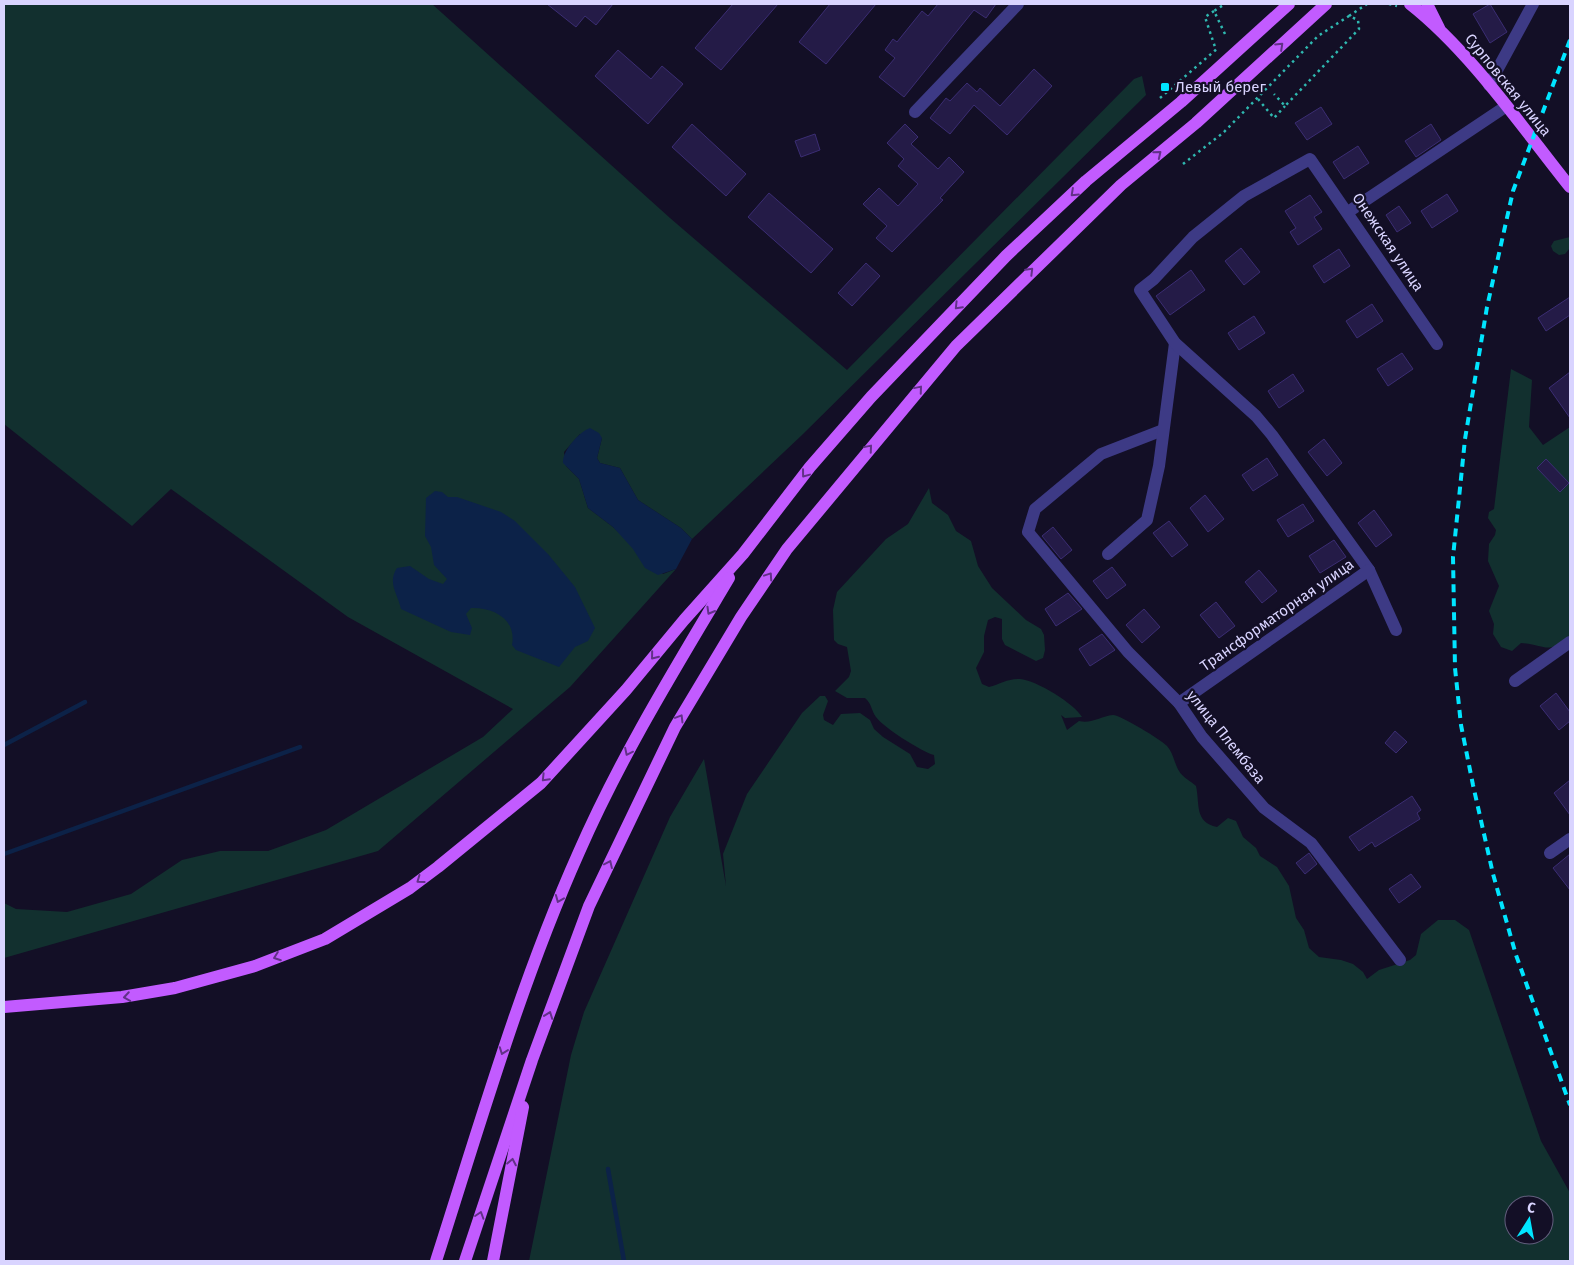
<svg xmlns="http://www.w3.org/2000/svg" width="1574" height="1265" viewBox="0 0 1574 1265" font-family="'Fira Sans',sans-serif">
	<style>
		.green { fill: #12302f; fill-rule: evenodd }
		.water { fill: #0c2248 }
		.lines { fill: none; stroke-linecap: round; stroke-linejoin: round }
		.stream { stroke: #0c2248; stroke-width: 4.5 }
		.building { fill: #241b47; stroke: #3b2d73 }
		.path { stroke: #2fb8b0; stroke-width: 2.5; stroke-dasharray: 2.5 4; stroke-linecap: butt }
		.minor { stroke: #3d3a85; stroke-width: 12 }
		.major { stroke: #c25bff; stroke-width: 12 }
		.rail { stroke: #00e5ff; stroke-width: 4; stroke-dasharray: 8 6; stroke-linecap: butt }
		.oneway { stroke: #623188 }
		.poi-dot { fill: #00e5ff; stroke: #130f26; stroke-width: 2 }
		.labels { text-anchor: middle; stroke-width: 4.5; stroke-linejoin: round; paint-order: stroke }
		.street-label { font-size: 15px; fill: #d9d4ff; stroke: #130f26 }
		.poi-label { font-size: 15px; fill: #d9d4ff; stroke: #130f26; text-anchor: start }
	</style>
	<rect width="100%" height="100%" fill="#130f26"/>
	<g class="green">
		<polygon points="4,4 432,4 670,218 847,370 1134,79 1142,76 1146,95 802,435 692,539 681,528 638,500 620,468 600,463 597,458 602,438 580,434 564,452 566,466 579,479 588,508 613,527 663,574 676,569 570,687 378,851 4,958 4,903 16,909 67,912 131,894 182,860 220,851 268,851 326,830 483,737 513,709 348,617 171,489 132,526 4,424"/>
		<polygon points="1570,237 1570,248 1565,254 1559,255 1553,251 1551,246 1554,241"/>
		<path d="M1511,369L1532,380L1529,427L1543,445L1570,427V637C1545,655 1548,645 1521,643L1512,651L1501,647L1493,634L1494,624L1489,611L1499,586L1488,561L1489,544L1495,535L1496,530L1488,518L1489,512L1494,509Z"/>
		<path d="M929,488L932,503L948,515L956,531L971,541L978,566L992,588L1026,620L1041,629L1044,635L1045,650L1043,658L1036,661L1005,645L1002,639V619L995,617L988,620L984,636V652L976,668L982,684L989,687C1000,684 1009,678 1020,679C1036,680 1075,704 1082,717L1065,718L1061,715L1067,730L1079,721C1092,724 1101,716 1113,715C1120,715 1162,740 1167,746C1174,754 1174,763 1179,771C1183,778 1191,781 1196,786C1200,804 1194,822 1217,827L1228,818L1236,821L1243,837L1256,848L1260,856L1277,867L1289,886L1296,918L1304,930L1309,948L1319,957L1341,960L1353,964L1363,972L1367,979L1379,970L1410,960L1416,955L1421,934L1438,920H1455L1469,930L1541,1141L1570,1193V1261H529L571,1055L584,1012L670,817L704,759L726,886L723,854L747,794L802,713L820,696H825L828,701L823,715L824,720L833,725L841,714L860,713L870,720L874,729L883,737L910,754L917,767L928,769L935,764L934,755C922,752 883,727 876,717C871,710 872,704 865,698H847L835,691L849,677L851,671L847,647L838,644L834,640L833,610L837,592L886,539L908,524ZM1514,1205H1544V1235H1514Z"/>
	</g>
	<g class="water">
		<path d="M590,428L599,433L602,438L597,458L600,463L620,468L638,500L681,528L692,539L676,569L658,575L645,568L633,549L613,527L588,508L579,479L563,463C562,451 579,432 590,428Z"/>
		<path d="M435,491L442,492L448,497H457L501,512L515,521L548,554L575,587L595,628L588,641L575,647L559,667L516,650L512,645C517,619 493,607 471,608L466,614L472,628L470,635L451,632L401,609C398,594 387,583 397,568L410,566L429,579L443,584L447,579L434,565L431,547L425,536L426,498Z"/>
	</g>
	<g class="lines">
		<g class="stream">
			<polyline points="4,745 85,702"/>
			<polyline points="4,854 300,747"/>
			<polyline points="608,1169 624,1261"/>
		</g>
	</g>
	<g class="building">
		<polygon points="547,4 613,4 596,25 585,16 576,27"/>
		<polygon points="733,4 778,4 721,70 695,48"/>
		<polygon points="830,4 876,4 826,64 799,42"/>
		<polygon points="938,4 996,4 986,18 974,10 904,97 879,77 895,58 885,50 893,39 897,42 922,11 928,16"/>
		<polygon points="1490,4 1507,32 1490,43 1473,14"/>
		<polygon points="618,50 651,79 662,66 683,84 648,124 595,76"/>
		<polygon points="1034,69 1052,86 1007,135 974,105 950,134 930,118 946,98 950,101 967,83 977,92 980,88 1000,106"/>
		<polygon points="1321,107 1332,124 1307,140 1295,123"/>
		<polygon points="692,124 746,174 726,196 672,147"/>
		<polygon points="905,124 918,137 911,144 938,169 949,157 964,172 940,198 943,200 892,252 876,238 887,226 863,204 879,188 898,206 918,184 898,166 904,159 887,143"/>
		<polygon points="1431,124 1441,140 1416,157 1405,141"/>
		<polygon points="815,134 820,150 801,157 795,141"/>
		<polygon points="1358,146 1369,163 1344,179 1333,162"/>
		<polygon points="769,193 833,249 811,273 748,217"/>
		<polygon points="1447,194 1458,211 1432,228 1421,211"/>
		<polygon points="1310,195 1322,212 1314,217 1322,229 1298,245 1290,232 1296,228 1285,211"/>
		<polygon points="1399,206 1411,223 1397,232 1386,215"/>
		<polygon points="1241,248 1260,272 1244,285 1225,261"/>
		<polygon points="1339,249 1350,266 1324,283 1313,266"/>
		<polygon points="866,263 880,276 852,306 838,293"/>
		<polygon points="1191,270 1205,290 1170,315 1156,296"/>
		<polygon points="1570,297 1570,315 1546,331 1538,318"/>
		<polygon points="1372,304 1383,321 1357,338 1346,321"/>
		<polygon points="1254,316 1265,333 1239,350 1228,333"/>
		<polygon points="1402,353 1413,369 1388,386 1377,369"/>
		<polygon points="1570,372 1570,418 1549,388"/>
		<polygon points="1293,374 1304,391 1279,408 1268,391"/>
		<polygon points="1324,439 1342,463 1327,476 1308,452"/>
		<polygon points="1267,458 1278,475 1253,491 1242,475"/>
		<polygon points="1546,459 1569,483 1560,492 1537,468"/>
		<polygon points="1205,495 1224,519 1208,532 1190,508"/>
		<polygon points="1303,504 1314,521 1288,537 1277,520"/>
		<polygon points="1374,510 1392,535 1376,547 1358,523"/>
		<polygon points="1169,521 1188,545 1172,557 1153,533"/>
		<polygon points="1053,527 1072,550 1061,559 1042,536"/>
		<polygon points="1334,540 1346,557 1320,573 1309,556"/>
		<polygon points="1112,567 1126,585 1107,599 1093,581"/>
		<polygon points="1259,570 1277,591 1262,603 1245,582"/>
		<polygon points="1068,593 1082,609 1056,626 1045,609"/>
		<polygon points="1216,602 1235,626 1219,638 1200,615"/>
		<polygon points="1144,609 1160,627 1142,643 1126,625"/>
		<polygon points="1102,634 1115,650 1090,666 1079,649"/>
		<polygon points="1556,693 1570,712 1570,721 1559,730 1540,706"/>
		<polygon points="1395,731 1407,742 1396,753 1385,743"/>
		<polygon points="1570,780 1570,815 1554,793"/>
		<polygon points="1412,796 1421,810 1417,813 1420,819 1375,847 1372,842 1359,851 1349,837"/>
		<polygon points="1309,853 1317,864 1305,874 1296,863"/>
		<polygon points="1570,854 1570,890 1553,868"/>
		<polygon points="1411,874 1421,887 1399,903 1389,889"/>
	</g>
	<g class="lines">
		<g class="path">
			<polyline points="1389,4 1397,6"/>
			<polyline points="1214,11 1205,17 1216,50"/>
			<polyline points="1349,16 1367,4"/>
			<polyline points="1225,34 1214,11 1225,4"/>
			<polyline points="1160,98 1218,48"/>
			<polyline points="1258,99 1274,118 1285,106"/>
			<polyline points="1183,164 1223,133 1318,36 1349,16 1358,20 1359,29 1285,106 1274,94"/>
		</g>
		<g class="minor">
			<polyline points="1489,85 1533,4"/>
			<polyline points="915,112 1018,4"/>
			<polyline points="1348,212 1505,107"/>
			<polyline points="1163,430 1101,454 1035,509 1028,532 1128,652 1179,703 1202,737 1264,808 1311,843 1400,960"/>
			<polyline points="1108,554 1147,520 1159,466 1175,343"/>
			<polyline points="1396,630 1369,570 1272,435 1256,416 1175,343 1140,290 1154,279 1193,237 1244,196 1310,159 1437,344"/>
			<polyline points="1515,681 1570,642"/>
			<polyline points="1179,703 1369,570"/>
			<polyline points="1550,853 1570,839"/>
		</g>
		<g class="major">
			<path d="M1410,4C1470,51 1522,127 1570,187"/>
			<polyline points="1427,4 1439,28"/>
			<polyline points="4,1007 122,997 175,988 255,966 325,939 410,888 438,867 541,783 626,690 684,620 743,554 810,467 871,397 1006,256 1086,181 1181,102 1289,4"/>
			<path d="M436,1261C480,1124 520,984 579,852C621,756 676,667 729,578"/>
			<polyline points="465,1261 532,1060 589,906 675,727 741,617 787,549 956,346 1121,185 1196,123 1326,4"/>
			<polyline points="493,1261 523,1107"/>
		</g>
		<polyline class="rail" points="1570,40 1513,191 1487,307 1465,439 1453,557 1455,668 1461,725 1473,785 1493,874 1516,955 1570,1105"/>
	</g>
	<defs><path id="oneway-chevron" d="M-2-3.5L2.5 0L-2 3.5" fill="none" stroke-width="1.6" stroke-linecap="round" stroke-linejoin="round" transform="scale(1.25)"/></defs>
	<g class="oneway">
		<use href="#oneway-chevron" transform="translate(1280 46) rotate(-43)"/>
		<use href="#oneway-chevron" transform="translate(1158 154) rotate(-39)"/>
		<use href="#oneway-chevron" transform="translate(1074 193) rotate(137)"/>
		<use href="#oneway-chevron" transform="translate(1030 271) rotate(-45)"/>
		<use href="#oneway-chevron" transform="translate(958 306) rotate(134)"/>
		<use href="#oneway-chevron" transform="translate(919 389) rotate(-50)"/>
		<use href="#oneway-chevron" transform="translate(869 448) rotate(-50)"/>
		<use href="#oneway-chevron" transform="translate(805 474) rotate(127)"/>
		<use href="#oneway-chevron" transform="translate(769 576) rotate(-56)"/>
		<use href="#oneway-chevron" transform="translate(710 611) rotate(120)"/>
		<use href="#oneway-chevron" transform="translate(654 656) rotate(129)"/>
		<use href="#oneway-chevron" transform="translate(680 718) rotate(-59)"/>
		<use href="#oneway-chevron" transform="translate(628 752) rotate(116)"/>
		<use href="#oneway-chevron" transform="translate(545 778) rotate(134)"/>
		<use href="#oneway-chevron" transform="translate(609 864) rotate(-65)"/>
		<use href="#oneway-chevron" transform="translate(420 880) rotate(144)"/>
		<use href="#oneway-chevron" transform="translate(559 899) rotate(112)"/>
		<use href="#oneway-chevron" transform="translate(277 957) rotate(160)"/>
		<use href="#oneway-chevron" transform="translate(127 997) rotate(171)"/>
		<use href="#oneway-chevron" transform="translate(549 1015) rotate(-70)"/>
		<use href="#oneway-chevron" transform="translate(503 1051) rotate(110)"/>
		<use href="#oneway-chevron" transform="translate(512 1162) rotate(-79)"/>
		<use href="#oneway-chevron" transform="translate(480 1215) rotate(-72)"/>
	</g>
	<rect class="poi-dot" x="1160" y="82" width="10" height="10" rx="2.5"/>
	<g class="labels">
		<g class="street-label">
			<text transform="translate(1508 85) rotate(51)" y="5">Сурповская улица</text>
			<text transform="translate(1388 242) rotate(56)" y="5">Онежская улица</text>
			<text transform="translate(1277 615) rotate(-35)" y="5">Трансформаторная улица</text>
			<text transform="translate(1226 737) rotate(51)" y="5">улица Плембаза</text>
		</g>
		<g class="poi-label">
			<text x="1175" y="92">Левый берег</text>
		</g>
	</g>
	<rect width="1574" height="1265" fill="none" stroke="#d9d4ff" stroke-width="10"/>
	<g transform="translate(1529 1220) rotate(11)"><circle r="24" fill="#130f26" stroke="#625e7d"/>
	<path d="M0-4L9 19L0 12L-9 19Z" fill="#00e5ff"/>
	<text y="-8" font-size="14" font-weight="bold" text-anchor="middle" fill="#d9d4ff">С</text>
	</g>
</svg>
